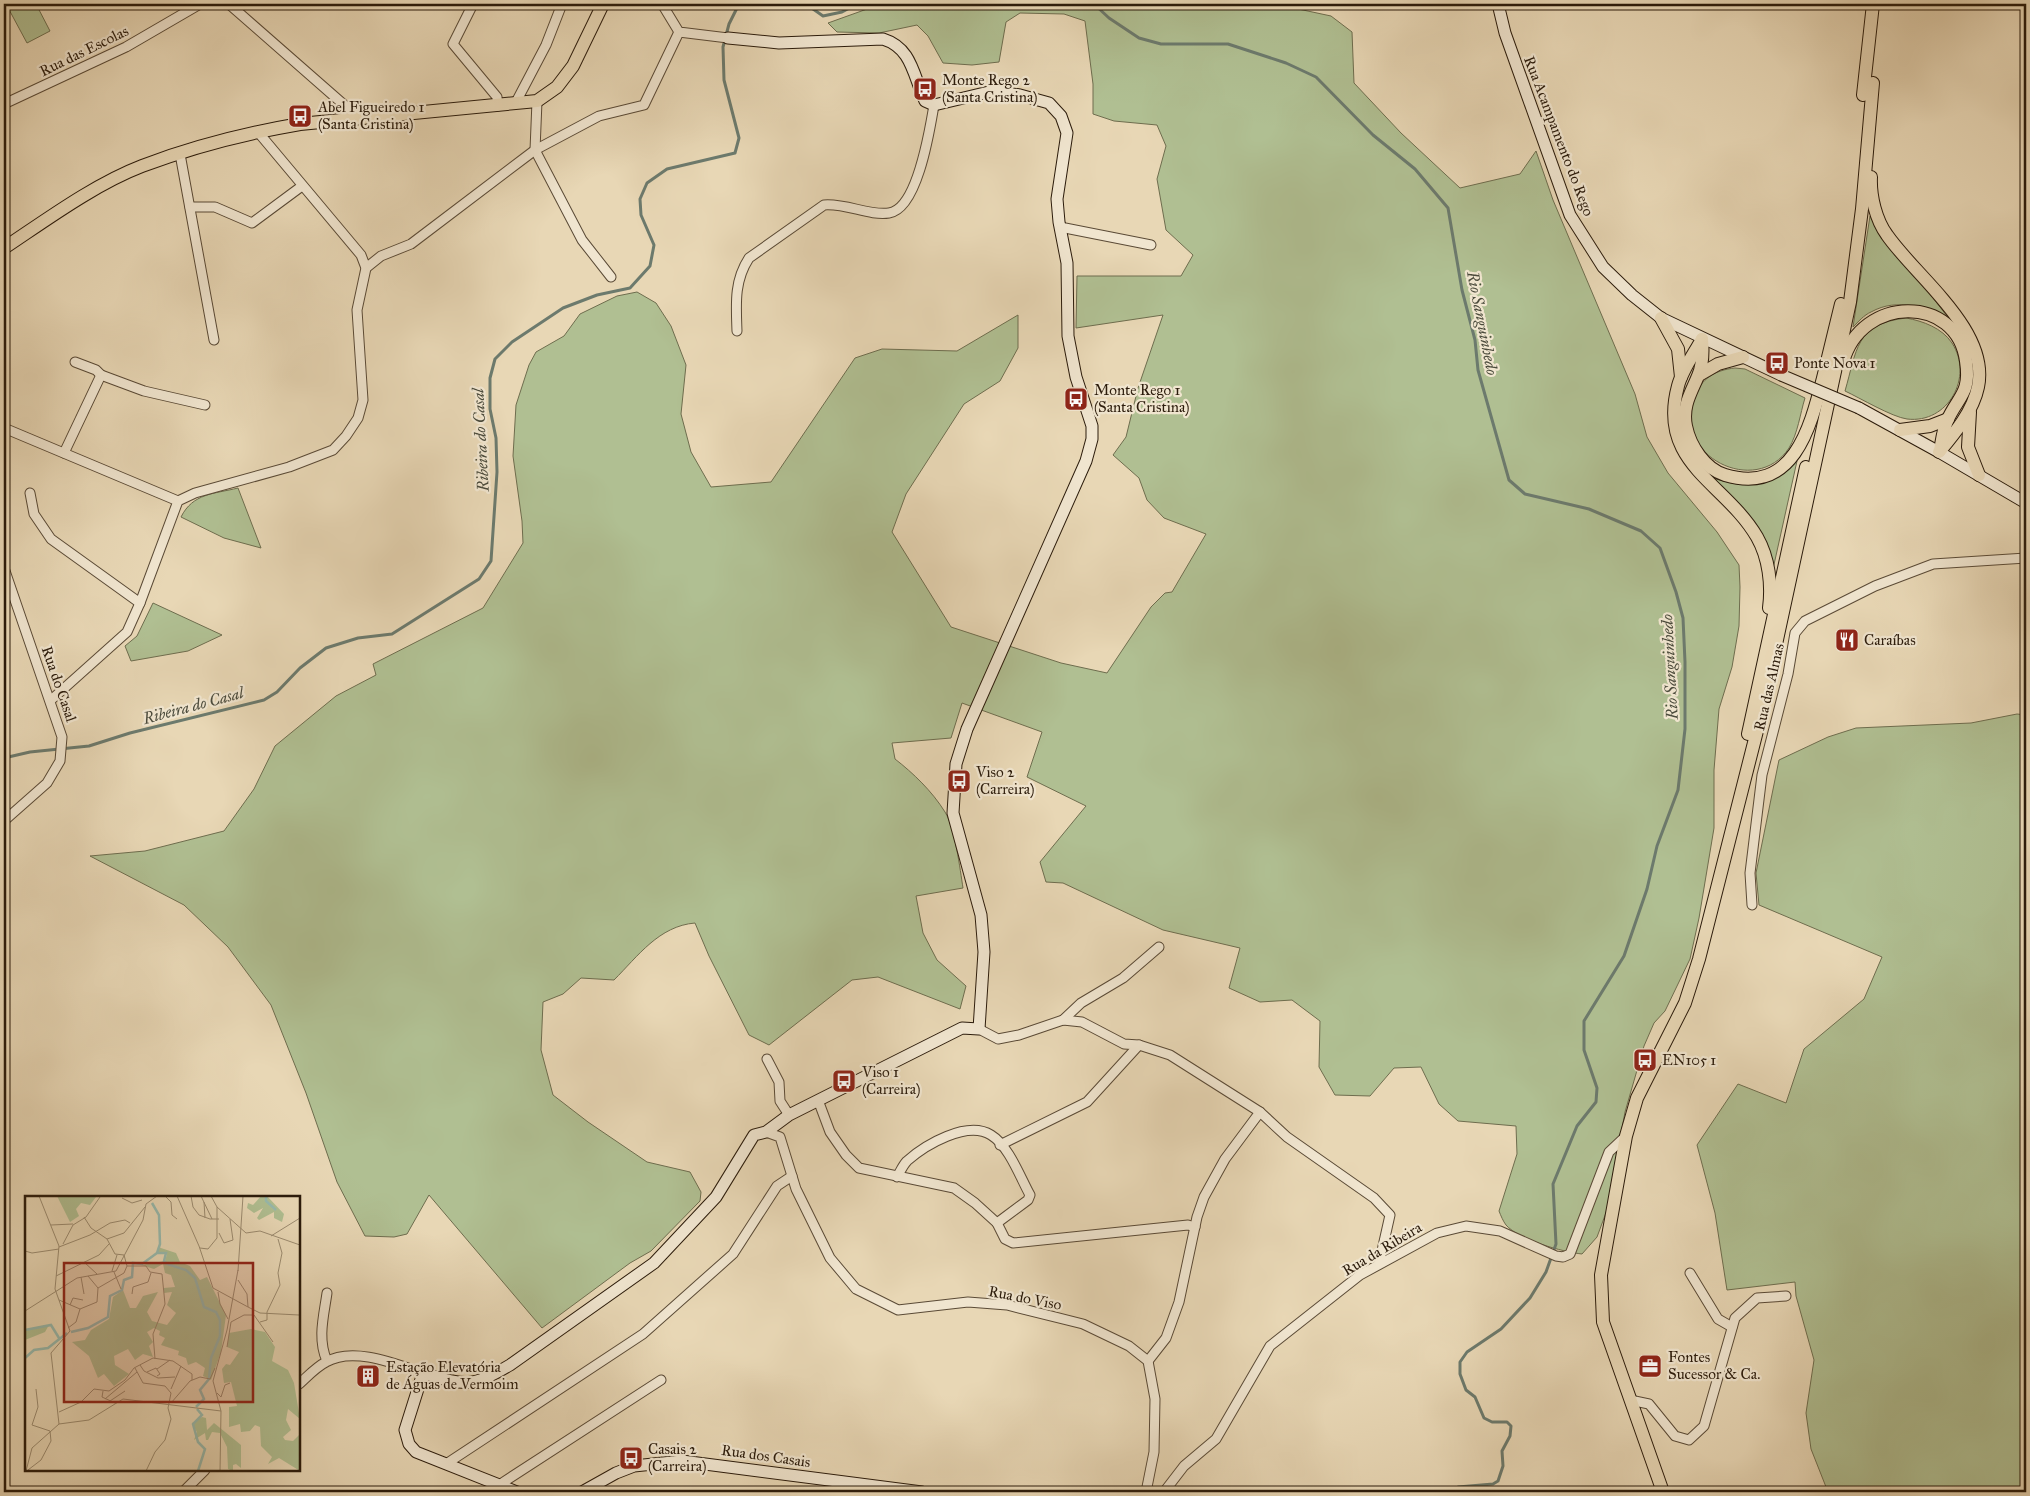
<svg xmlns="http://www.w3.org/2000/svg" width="2030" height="1496" viewBox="0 0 2030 1496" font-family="'IM FELL Great Primer',serif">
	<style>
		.green { fill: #b0bf92; stroke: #6e6d4e }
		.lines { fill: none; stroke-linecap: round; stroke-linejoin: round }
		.stream { stroke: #6c7a6d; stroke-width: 3 }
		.street-casing { stroke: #5a4a36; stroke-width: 11 }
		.secondary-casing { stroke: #2b1b0b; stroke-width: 13 }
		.primary-casing { stroke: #2b1b0b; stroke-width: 14 }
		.street { stroke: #f0e5cf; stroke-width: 9 }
		.secondary { stroke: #f0e5cf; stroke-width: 11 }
		.primary { stroke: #e8d7b5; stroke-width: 12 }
		.secondary-bridge-casing { stroke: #2b1b0b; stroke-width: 13; stroke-linecap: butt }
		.secondary-bridge { stroke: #f0e5cf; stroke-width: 11 }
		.labels { text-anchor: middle; stroke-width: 4.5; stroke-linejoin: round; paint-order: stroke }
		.street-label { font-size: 15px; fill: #2b1b0b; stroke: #f0e5cf }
		.poi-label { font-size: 15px; fill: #2b1b0b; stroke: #f0e5cf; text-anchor: start }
		.water-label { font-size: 16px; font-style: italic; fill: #4b4b3c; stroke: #f0e5cf }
		.inset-river { fill: none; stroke: #97baae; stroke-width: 2.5 }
		.inset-road { fill: none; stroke: #9c8c71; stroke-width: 1 }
		.view { fill: #8f2418; fill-opacity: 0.15; stroke: #8f2418; stroke-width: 2.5 }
		.inset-edge { fill: none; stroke: #2b1b0b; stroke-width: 2.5 }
	</style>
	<rect width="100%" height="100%" fill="#e8d7b5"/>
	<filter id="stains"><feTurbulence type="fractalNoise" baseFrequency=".004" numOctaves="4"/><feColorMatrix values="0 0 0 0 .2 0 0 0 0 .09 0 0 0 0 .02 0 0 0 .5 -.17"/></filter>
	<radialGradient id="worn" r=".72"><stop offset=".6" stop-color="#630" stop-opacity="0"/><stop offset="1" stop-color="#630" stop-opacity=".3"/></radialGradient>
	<g class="green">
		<polygon points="6,4 36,4 50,31 27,43"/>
		<path d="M881,4H1275L1331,16L1352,32L1354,83L1401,133L1460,188L1520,174L1536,151L1553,200L1635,394L1647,437L1668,473L1717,532L1739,565L1740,587L1739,626L1732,667L1719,709L1714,770V828L1699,918L1690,959L1665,1011L1654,1023L1644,1046L1625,1112L1607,1210L1597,1237L1582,1254C1563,1252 1519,1240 1506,1225C1503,1221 1501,1216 1499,1211L1517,1154L1516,1126L1458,1121L1439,1104L1421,1067L1394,1068L1370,1096L1335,1095L1319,1067L1320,1021L1292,1000L1260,1002L1229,988L1240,948L1163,930L1063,883L1046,882L1040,862L1086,806L1027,777L1042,732L962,703L951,738L892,743L895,759C913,773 932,791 945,812C955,828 960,869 963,888L916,896L923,933L937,960L966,986L960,1009L878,977L852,980L769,1045L749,1035L709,956L695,923C659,926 638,956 614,980L581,978L563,994L543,1002L541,1050L553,1095L588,1122L647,1162L690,1172L701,1192L700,1201L651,1251L630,1263L542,1328L429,1195L407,1234L394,1237L365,1236L337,1182L306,1093L271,1005L228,947L184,905L90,856L145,851L224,831L254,789L275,746L336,696L376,675L373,664L483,608L523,543L522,521L513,456L516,405L529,365L536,352L564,336L580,314L617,296L637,292L656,303L671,326L686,365L681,414L691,452L711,487L771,482L855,358L882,349L957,351L1018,315V348L1000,381L964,404L906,494L892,532L951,627L1061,663L1107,673L1151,607L1165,593L1172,592L1206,534L1164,518L1147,500L1139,478L1113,455L1126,437L1138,388L1163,315L1076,328L1077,276H1181L1193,255L1166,230L1157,179L1166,146L1157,125L1114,121L1093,114V84L1085,21L1064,14L1020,13L1006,22L999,62L972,65L943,63L928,36L917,25L879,33L837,32L828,23Z"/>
		<path d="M1870,216L1950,320C1925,308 1898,297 1871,312C1864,315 1858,322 1853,327Z"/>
		<path d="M1906,318C1923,321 1942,328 1952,343C1974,377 1948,424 1907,419C1892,417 1860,398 1845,391C1857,350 1855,324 1906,318Z"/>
		<path d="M1735,368L1745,369L1805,398C1800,414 1798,433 1789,448C1756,498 1671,456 1694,397C1701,379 1715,370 1735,368Z"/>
		<path d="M1797,461L1773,569L1709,477C1749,489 1764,489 1797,461Z"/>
		<path d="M238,488L261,548L224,538L181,517C193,493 214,494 238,488Z"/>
		<polygon points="153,603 222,635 188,651 131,661 125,646 137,636"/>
		<polygon points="2017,714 2026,715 2026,1492 1828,1492 1811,1449 1806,1413 1814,1360 1796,1296 1795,1282 1727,1290 1715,1213 1697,1145 1738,1084 1786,1103 1804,1049 1864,999 1882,957 1759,905 1756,873 1779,760 1828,737 1856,728 1971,723"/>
	</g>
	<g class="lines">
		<g class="stream">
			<polyline points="806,4 823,16 842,12 857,4"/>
			<polyline points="1094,4 1109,18 1139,38 1161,44 1228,44 1286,63 1316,77 1373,135 1415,169 1448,208 1462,290 1475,340 1478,370 1509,480 1525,494 1589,509 1641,531 1660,548 1676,592 1683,618 1685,662 1685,729 1678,790 1657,846 1647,889 1624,956 1584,1021 1584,1050 1597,1088 1596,1102 1577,1126 1553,1184 1556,1244 1546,1272 1530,1298 1501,1329 1467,1352 1460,1362 1460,1374 1466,1390 1475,1397 1484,1418 1492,1422 1507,1422 1511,1426 1510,1436 1502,1451 1503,1466 1498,1481 1493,1484 1458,1487 1453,1492"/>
			<polyline points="4,758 30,752 89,746 130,733 264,700 277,692 300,668 326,648 358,638 392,634 479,579 491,561 497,472 496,438 490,409 490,378 495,359 512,342 563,308 597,295 630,288 650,266 654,245 641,215 640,199 647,183 667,169 735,153 739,138 724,80 723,47 729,24 739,4"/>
		</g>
		<g class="street-casing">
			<g id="street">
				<polyline points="229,4 359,118"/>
				<polyline points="473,4 453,44 497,97 498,106"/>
				<polyline points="662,4 679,32 728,38"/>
				<polyline points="537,101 535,150 582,240 611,277"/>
				<polyline points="4,104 126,47 200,4"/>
				<polyline points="515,104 546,45 562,4"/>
				<polyline points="180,154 214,340"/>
				<polyline points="190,207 215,207 252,223 302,186"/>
				<polyline points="1060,227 1151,245"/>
				<polyline points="366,268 381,256 411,244 535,150 599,116 644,105 679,32"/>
				<path d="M737,331C736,304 734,281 749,258L824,205C846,203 869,216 889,213C918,209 930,128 934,105"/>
				<polyline points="75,362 96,370 101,375"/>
				<polyline points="4,428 178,501"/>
				<polyline points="64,453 101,375 144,391 205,405"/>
				<polyline points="30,493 34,514 51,539 140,603"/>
				<polyline points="4,568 62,737 60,761 47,783 4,821"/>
				<polyline points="51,700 127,632 140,603 178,501 195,493 289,467 333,450 346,436 358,418 363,400 357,310 366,268 361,255 258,132"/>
				<polyline points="1752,905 1750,873 1762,775 1788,674 1795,633 1805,621 1875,586 1933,564 2026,558"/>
				<polyline points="1063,1020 1081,1003 1123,978 1159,947"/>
				<polyline points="979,1029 998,1039 1019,1035 1063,1020 1082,1022 1124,1044 1139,1045 1170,1055 1260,1112 1287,1137 1374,1198 1390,1215 1379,1264"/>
				<polyline points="767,1059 779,1082 780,1101 789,1115"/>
				<polyline points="818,1100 830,1132 846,1155 859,1168 954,1188 975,1203 997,1223 1005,1239 1013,1243 1188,1225 1195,1227"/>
				<polyline points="766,1132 780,1137 796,1189 830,1258 856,1289 898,1310 968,1302 1007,1305 1083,1324 1129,1346 1148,1361 1155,1399 1154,1452 1146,1492"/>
				<polyline points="1000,1145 1087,1102 1139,1045"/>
				<path d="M897,1177C900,1172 903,1165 907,1161C925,1145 967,1120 991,1135C1009,1146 1020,1177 1030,1195L1028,1200L997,1223"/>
				<polyline points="1690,1273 1718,1319 1732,1327"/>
				<path d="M327,1361C317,1339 324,1315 327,1293"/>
				<polyline points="1148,1361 1166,1338 1179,1302 1197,1217 1204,1197 1225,1159 1260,1112"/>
				<path d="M299,1384C307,1377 316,1367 326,1362C353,1346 396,1364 423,1373"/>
				<polyline points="1630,1400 1649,1404 1675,1436 1689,1440 1704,1426 1735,1318 1757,1298 1786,1296"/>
				<polyline points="446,1464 643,1334 733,1254 777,1186 792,1176"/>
				<polyline points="499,1485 661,1380"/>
				<polyline points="183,1492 205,1470"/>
				<polyline points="1164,1492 1184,1466 1216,1439 1270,1346 1360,1275 1437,1233 1466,1226 1500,1231 1556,1256 1563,1257 1570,1254 1609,1152 1626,1136"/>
			</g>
		</g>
		<g class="secondary-casing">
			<g id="secondary">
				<polyline points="1498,4 1505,33 1570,215 1603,267 1632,295 1661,318 1781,375"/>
				<polyline points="1859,408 1939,452 2026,503"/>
				<path d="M517,1492L416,1452L409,1444L405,1430L423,1373C466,1386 471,1388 510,1365L654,1263L716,1197L754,1135L766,1132L789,1115L962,1028L979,1029L984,952L981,915L953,813L956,764L967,729L1086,461L1092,439V426L1076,377L1068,336L1067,263L1059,222L1057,199L1067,133L1061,116L1049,103L1020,95L993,91L934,105L925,101C913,75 912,48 883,39L779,43L728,38"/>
				<polyline points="582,1492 616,1473 634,1466 682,1461 922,1492"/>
			</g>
		</g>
		<g class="primary-casing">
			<g id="primary">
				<polyline points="1863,95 1873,4"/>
				<path d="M1871,177C1870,196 1876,220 1887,235C1916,277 1990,330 1978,387C1973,411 1955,433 1939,452"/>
				<path d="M4,248C46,220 95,184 142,166C192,147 247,133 300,124L537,101L557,87L573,66L603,4"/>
				<polyline points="1661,318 1678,349 1681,377"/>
				<path d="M1702,339C1703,351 1703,365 1698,376C1691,393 1682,406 1686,426C1690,446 1705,469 1725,475C1793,495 1810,429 1823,378C1829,353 1835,329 1841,304"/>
				<path d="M1702,339C1694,354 1682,370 1678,386C1657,464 1725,482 1757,537C1769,558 1772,585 1769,608"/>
				<path d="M1843,362C1861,295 1957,294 1966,361C1971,394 1958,396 1947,421C1943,430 1942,440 1940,451"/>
				<polyline points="1699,375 1718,364 1743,357"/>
				<polyline points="1970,412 1968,447 1979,475"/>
				<polyline points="1900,430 1930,426 1948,419"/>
				<polyline points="1748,734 1806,467"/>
				<polyline points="1663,1492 1603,1322 1601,1275 1626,1136 1637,1098 1685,1003 1699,959 1759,723 1850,302 1862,209 1873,83"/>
			</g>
		</g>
		<use href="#street" class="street"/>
		<use href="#secondary" class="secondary"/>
		<use href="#primary" class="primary"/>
		<g class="secondary-bridge-casing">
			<polyline id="secondary-bridge" points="1781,375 1859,408"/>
		</g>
		<use href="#secondary-bridge" class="secondary-bridge"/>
	</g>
	<defs>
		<g id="bus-square" transform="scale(1.25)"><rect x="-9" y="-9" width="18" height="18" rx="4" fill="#8f2418" stroke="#f0e5cf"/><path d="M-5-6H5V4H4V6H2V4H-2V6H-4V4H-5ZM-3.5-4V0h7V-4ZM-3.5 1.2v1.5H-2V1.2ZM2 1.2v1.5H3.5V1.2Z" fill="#fff"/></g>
		<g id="restaurant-square" transform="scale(1.25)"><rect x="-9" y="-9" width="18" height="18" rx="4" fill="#8f2418" stroke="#f0e5cf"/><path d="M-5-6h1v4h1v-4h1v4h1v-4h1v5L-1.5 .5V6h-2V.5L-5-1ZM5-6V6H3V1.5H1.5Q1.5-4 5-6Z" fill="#fff"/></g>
		<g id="office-square" transform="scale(1.25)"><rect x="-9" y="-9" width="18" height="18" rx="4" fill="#8f2418" stroke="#f0e5cf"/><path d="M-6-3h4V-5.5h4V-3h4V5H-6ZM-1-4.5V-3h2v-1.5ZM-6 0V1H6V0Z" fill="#fff"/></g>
		<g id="building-square" transform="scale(1.25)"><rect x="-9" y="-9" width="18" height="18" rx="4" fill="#8f2418" stroke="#f0e5cf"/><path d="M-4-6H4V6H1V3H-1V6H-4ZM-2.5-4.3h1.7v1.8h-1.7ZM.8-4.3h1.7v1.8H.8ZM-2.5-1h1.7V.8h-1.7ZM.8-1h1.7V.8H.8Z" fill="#fff"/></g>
	</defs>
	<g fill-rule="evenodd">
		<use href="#bus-square" x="925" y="89"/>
		<use href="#bus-square" x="300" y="116"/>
		<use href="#bus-square" x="1777" y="363"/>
		<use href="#bus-square" x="1076" y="399"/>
		<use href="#restaurant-square" x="1847" y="640"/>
		<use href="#bus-square" x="959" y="781"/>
		<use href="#bus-square" x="1645" y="1060"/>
		<use href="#bus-square" x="844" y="1081"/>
		<use href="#office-square" x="1650" y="1366"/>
		<use href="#building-square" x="368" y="1376"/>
		<use href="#bus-square" x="631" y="1458"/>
	</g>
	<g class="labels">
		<g class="street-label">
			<text transform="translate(84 51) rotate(-26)" y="5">Rua das Escolas</text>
			<text transform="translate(1559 136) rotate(69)" y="5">Rua Acampamento do Rego</text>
			<text transform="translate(59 684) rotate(71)" y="5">Rua do Casal</text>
			<text transform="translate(1769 687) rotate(-77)" y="5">Rua das Almas</text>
			<text transform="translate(1382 1249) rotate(-31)" y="5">Rua da Ribeira</text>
			<text transform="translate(1025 1298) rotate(11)" y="5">Rua do Viso</text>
			<text transform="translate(766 1456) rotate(8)" y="5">Rua dos Casais</text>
		</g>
		<g class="poi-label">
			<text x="942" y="85">Monte Rego 2<tspan x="942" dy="17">(Santa Cristina)</tspan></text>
			<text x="318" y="112">Abel Figueiredo 1<tspan x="318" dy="17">(Santa Cristina)</tspan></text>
			<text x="1794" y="368">Ponte Nova 1</text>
			<text x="1094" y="395">Monte Rego 1<tspan x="1094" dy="17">(Santa Cristina)</tspan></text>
			<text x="1864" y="645">Caraíbas</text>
			<text x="976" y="777">Viso 2<tspan x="976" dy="17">(Carreira)</tspan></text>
			<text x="1662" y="1065">EN105 1</text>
			<text x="862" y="1077">Viso 1<tspan x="862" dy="17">(Carreira)</tspan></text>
			<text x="1668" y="1362">Fontes<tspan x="1668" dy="17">Sucessor &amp; Ca.</tspan></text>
			<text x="386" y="1372">Estação Elevatória<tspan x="386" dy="17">de Águas de Vermoim</tspan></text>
			<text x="648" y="1454">Casais 2<tspan x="648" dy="17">(Carreira)</tspan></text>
		</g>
		<g class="water-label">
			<text transform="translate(1483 323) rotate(79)" y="6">Rio Sanguinhedo</text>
			<text transform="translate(480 440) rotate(-93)" y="6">Ribeira do Casal</text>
			<text transform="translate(1669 667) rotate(-93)" y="6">Rio Sanguinhedo</text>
			<text transform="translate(193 705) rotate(-15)" y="6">Ribeira do Casal</text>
		</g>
	</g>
	<g transform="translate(25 1196)">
		<rect width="275" height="275" fill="#e8d7b5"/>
		<path d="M32,0H68L71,1L65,9L56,7L51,13L54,20L45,26ZM236,0H242L259,18L257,26L249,22V16L234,24L232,22L238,12L229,17L222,12L223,7L228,9ZM133,51L151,57L155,66L165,70L175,84L182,81L201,119L196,156L186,184L178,180L180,172L171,166L163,169L161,162L153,159L154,155L136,149L140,142L134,139L135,135L129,132L122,136L128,146L124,150L128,161L118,158L110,164L103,153L89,160L90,169L104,178L89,190L79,178L73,182L64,160L47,146L60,144L66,134L84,123L88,101L98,94L105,112H111L118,100L133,96L122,116L127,125L142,129L151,117L142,109L147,96L139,97V92L150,91L146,79L140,77L138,68L129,73L116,69L140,65L142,58H132ZM24,129L20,136L0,144V134ZM226,133L240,136L250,151L247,165L263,174L269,187L275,223L263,213L261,224L266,234L258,241L260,244L268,245L275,238V275L254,262L243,268L247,261L236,250L235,231L230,229L225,235L216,236L215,228L204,231V211L212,210L206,186L199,187L197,173L201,168L205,169L214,156L202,151L204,137ZM177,221L181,222L182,234L189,227L216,249V272L211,268L208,269V275L203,273L202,251L195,237L187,236L183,244H181L180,237L169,244L172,236L167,227Z" fill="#b0bf92"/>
		<path class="inset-river" d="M241,0V5L251,14M127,7L134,19L135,48L132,57H141L139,65L142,68L161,74L170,82L179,111L191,116L195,124V140L186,162L184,183L175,194L179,203L171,211M0,134L26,129L34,142M46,136L63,132L83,121L85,100L97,94L99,84L107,81L108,67L117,68L132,57M0,162L9,154L23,152L42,137M172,213L177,219L168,228L173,246L180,253L173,275"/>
		<path class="inset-road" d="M14,0L34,50L30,93L45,135L26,157L34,228M140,0L146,6L147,19L152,23M152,0L174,50L188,92L223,111M166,0L168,11L174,19L185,23H194M176,0L187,23M186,0L192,11L221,37L235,35L275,49M97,2L107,7L117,4M179,6L180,22M59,21L66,32L82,43L90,58L99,59L102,70H121L125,76L137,78L140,108L128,138L130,163M26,29L48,28M194,37L199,47L208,44L205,23M246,40L275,22M82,43L99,37L120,11M38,48L48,29L61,21L75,1M34,51L65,39L85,27L100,24L105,27M175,52L183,53L192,42V11M0,55L7,57L34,53M59,66L72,78M87,75L92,59M213,75L218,0M89,76L96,93M31,80L74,59L84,48M56,81L59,98M213,84L222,98L223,111M73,92L99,77L102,70M193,96L195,108L203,123M107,98L108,91L123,86L126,77M34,104L55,113M45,109L48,102L58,104M223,111L235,117L274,119M0,115L52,82L91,75L118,24L121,8L132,0M235,126L242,124V116L255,89L253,77L257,57L253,43M43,132L51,126L55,113L72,106L73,92L63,80M202,151L206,126L219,119H229L248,146M115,169L119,175L133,182L150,181M110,172L118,187L140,190L146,197L143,212L146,223L140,244L130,256L121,275M132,173L145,164M122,176L131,172L135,178L132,180M146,193L156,170M78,195L77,201L90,207M192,197L196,201L200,189L205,187M80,203L112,176M85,205L100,195M146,207L165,185L175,181L185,183L190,172M34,216L56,206L69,193L84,195L100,184L109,172L128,162L148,165L167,178V184M3,274L16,264L26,245L25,235L7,229L13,211L11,193M1,275L7,252L34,228L64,224L98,203L196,215M195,275L196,215L188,185L202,134L213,74"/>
		<path class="view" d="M39,67H228V206H39Z"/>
		<rect width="275" height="275" class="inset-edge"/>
	</g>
	<rect width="2030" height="1496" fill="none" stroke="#e8d7b5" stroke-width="20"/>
	<rect x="5" y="5" width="2020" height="1486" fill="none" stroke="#2b1b0b" stroke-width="2.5"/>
	<rect x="10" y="10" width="2010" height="1476" fill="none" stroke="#2b1b0b"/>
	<rect width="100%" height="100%" filter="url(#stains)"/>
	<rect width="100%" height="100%" fill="url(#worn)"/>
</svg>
